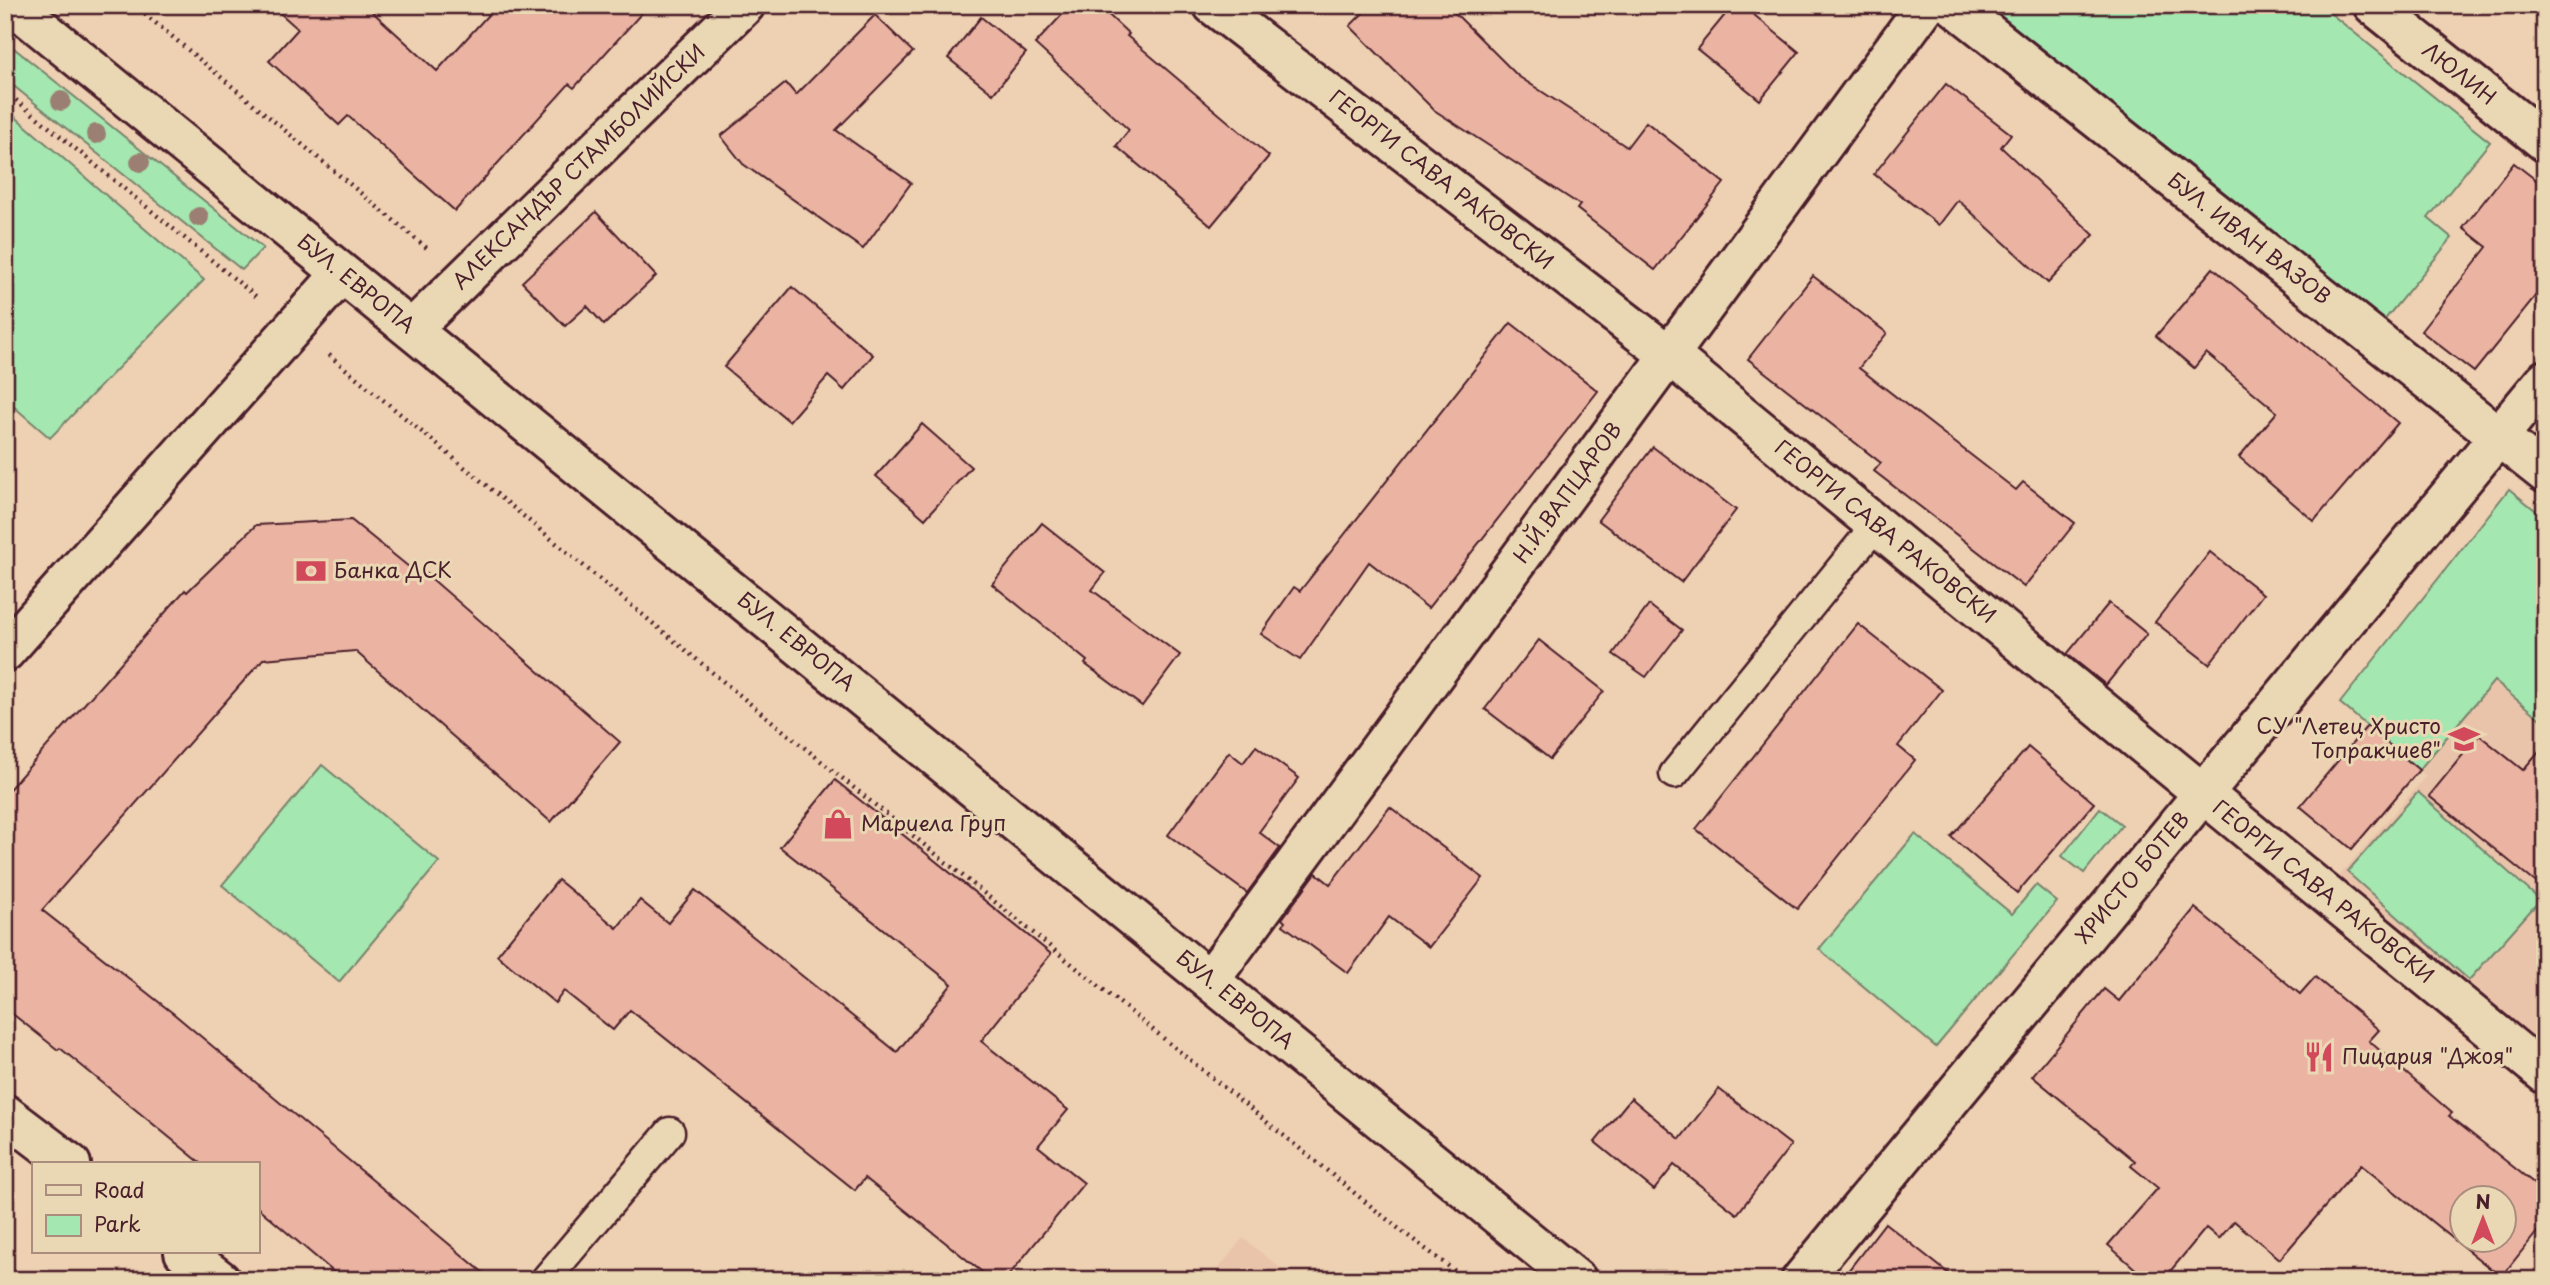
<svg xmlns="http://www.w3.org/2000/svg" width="2550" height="1285" viewBox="0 0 2550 1285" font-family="'Playpen Sans',sans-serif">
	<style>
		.built { fill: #eac4aa }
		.green { fill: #a5e7b0; stroke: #78836e; stroke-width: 2 }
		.building { fill: #eab3a2; stroke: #4a1f2b; stroke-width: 2; fill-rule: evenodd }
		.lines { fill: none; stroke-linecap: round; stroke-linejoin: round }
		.lane-casing { stroke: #4a1f2b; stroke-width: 33 }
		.street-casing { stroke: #4a1f2b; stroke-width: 44 }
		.secondary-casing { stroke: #4a1f2b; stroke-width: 44 }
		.path { stroke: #4a1f2b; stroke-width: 4.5; stroke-dasharray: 2 5; stroke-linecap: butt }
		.lane { stroke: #ead7b4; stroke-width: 28 }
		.street { stroke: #ead7b4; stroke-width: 38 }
		.secondary { stroke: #ead7b4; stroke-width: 38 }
		.tree { fill: #9c7f73 }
		.labels { text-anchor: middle; stroke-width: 6; stroke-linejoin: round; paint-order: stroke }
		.street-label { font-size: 21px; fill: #4a1f2b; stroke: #ead7b4 }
		.poi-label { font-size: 21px; fill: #4a1f2b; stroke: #ead7b4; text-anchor: start }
	</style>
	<rect width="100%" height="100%" fill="#eed0b2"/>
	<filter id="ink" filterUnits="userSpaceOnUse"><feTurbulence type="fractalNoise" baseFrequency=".0143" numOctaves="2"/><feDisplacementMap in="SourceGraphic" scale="14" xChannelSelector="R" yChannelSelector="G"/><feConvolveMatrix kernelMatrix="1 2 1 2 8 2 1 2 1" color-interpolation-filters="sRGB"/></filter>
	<g filter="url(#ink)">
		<g class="built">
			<polygon points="2509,489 2545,517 2545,1053 2335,881 2426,776 2340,703"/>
			<polygon points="1243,1238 1295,1280 1209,1280"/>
		</g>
		<g class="green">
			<polygon points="1987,5 2320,5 2490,142 2428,218 2452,238 2382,323"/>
			<polygon points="5,41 263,248 242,270 5,79"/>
			<polygon points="5,108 204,280 50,438 5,399"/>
			<polygon points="2509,489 2545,518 2545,723 2494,681 2419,770 2340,703"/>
			<polygon points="322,765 439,862 339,982 222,885"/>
			<polygon points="2418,792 2540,900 2469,980 2347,872"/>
			<polygon points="2100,808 2122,825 2084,873 2062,856"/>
			<polygon points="1915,834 2012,914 2036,885 2057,902 1936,1047 1819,949"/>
		</g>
		<g class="building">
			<polygon points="271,5 365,5 437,71 497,5 649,5 574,88 569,84 455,211 348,116 339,125 269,61 298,29"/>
			<polygon points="1071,5 1098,5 1129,34 1127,36 1269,156 1211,226 1116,146 1129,130 1035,44"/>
			<polygon points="1371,5 1447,5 1518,76 1627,147 1646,122 1724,183 1655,270 1577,209 1580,205 1434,110 1350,26"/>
			<polygon points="1733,5 1742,5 1799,52 1760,100 1697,49"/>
			<polygon points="875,15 913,52 836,130 911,183 863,249 743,164 721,136 786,83 796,95"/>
			<polygon points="981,17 1026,53 993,94 948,58"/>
			<polygon points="1946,84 2011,134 2001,147 2094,235 2048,283 1958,200 1939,225 1874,174"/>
			<polygon points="2514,163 2545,187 2545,284 2474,372 2421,331 2487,247 2463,228"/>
			<polygon points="596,212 656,276 604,325 587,306 565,326 522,282"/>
			<polygon points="2213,268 2398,423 2314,521 2239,457 2277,412 2206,353 2194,368 2156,336"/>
			<polygon points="1813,276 1887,333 1859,368 2016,490 2023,482 2075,523 2024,587 1874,471 1881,463 1748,359"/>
			<polygon points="792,287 873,355 844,390 828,376 789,421 724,367"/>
			<polygon points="1511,323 1598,391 1428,608 1369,562 1300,660 1261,634 1294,587 1300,591"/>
			<polygon points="922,424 971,467 925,519 876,476"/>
			<polygon points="1653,447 1736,510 1681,582 1598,520"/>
			<polygon points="351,520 420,576 424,572 620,742 551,822 355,651 263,659 42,910 174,1014 492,1280 343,1280 257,1207 257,1164 202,1164 60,1048 58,1050 5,1008 5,794 185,590 187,592 256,525"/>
			<polygon points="1042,523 1105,573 1092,590 1180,655 1142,706 1085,664 1087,661 992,584"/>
			<polygon points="2210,552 2263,594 2209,664 2155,622"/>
			<polygon points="2109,603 2147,634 2106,685 2067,654"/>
			<polygon points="1649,605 1682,630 1646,677 1613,654"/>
			<polygon points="1858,624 1942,690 1898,746 1915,760 1797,909 1696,829"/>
			<polygon points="1539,640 1604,691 1550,759 1485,709"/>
			<polygon points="2367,726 2419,770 2352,849 2300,806"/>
			<polygon points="2479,735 2523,770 2545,744 2545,890 2429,796"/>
			<polygon points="1256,746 1299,778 1259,832 1280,848 1247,893 1168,835 1229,752 1243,763"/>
			<polygon points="2028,747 2094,803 2017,893 1951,837"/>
			<polygon points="835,780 1051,954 981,1041 1068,1110 1038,1146 1084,1183 1005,1280 992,1280 865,1178 855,1190 630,1010 613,1030 564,991 555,1003 497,955 558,880 617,928 640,900 668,923 695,890 897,1052 952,984 780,847"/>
			<polygon points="1390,807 1483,878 1429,947 1389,917 1348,973 1283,925 1285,922 1282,919 1316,873 1330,884"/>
			<path d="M2195,908L2300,994L2315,977L2379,1030L2369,1041L2452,1113L2449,1116L2545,1192V1222L2501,1277L2361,1165L2280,1259L2234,1221L2219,1239L2206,1228L2163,1280H2148L2108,1245L2158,1188L2131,1166L2135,1161L2032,1076L2104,989L2119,1001ZM2462,1198H2504V1240H2462Z"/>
			<polygon points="1719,1089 1791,1145 1737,1214 1674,1165 1654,1190 1595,1142 1631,1098 1680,1139"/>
			<polygon points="1885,1223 1957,1280 1841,1280"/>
		</g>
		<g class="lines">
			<g class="lane-casing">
				<g id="lane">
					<polyline points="1674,774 1876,525"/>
					<polyline points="545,1280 670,1132"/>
				</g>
			</g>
			<g class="street-casing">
				<g id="street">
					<polyline points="1213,5 1669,355 2545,1074"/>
					<polyline points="1953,5 2545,473"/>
					<polyline points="2373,5 2545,142"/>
					<polyline points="412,329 745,5"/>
					<polyline points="5,652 341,274"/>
					<polyline points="1210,980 1926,5"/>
					<polyline points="5,1114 71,1164"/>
					<polyline points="184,1252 220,1280"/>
					<polyline points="1801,1280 2545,380"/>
				</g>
			</g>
			<g class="secondary-casing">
				<polyline id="secondary" points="13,5 1577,1280"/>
			</g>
			<g class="path">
				<polyline points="134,5 428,249"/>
				<polyline points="5,91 259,299"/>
				<polyline points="329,355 748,702 1399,1229 1467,1280"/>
			</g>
			<use href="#lane" class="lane"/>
			<use href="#street" class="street"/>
			<use href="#secondary" class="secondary"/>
		</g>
		<g class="tree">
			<circle cx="61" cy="101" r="10"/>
			<circle cx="96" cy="134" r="10"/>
			<circle cx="140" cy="162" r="10"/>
			<circle cx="199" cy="217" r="10"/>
		</g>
	</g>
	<defs>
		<g id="bank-bare" transform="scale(2.415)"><path d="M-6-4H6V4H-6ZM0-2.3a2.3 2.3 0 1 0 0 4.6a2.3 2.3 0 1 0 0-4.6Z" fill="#d1495b" stroke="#ead7b4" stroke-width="2.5" paint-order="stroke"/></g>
		<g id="school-bare" transform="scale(2.415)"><path d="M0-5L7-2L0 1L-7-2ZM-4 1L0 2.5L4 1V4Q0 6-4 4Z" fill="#d1495b" stroke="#ead7b4" stroke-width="2.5" paint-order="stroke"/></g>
		<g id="shop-bare" transform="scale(2.415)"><path d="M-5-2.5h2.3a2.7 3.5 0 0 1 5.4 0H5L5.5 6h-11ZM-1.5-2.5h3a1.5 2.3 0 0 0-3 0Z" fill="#d1495b" stroke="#ead7b4" stroke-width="2.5" paint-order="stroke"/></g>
		<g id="restaurant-bare" transform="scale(2.415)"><path d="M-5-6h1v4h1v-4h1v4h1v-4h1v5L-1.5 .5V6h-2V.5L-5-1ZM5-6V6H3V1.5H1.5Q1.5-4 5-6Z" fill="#d1495b" stroke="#ead7b4" stroke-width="2.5" paint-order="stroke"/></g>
	</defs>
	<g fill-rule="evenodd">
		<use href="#bank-bare" x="311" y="571"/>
		<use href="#school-bare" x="2464" y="739"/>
		<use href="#shop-bare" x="838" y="824"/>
		<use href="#restaurant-bare" x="2319" y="1057"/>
	</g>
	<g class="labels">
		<g class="street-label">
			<text transform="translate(2459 74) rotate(38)" y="7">ЛЮЛИН</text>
			<text transform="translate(579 167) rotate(-44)" y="7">АЛЕКСАНДЪР СТАМБОЛИЙСКИ</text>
			<text transform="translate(1441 180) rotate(38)" y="7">ГЕОРГИ САВА РАКОВСКИ</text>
			<text transform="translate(2249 239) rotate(38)" y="7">БУЛ. ИВАН ВАЗОВ</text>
			<text transform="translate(356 284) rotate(39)" y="7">БУЛ. ЕВРОПА</text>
			<text transform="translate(1568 493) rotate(-54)" y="7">Н.Й.ВАПЦАРОВ</text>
			<text transform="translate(1885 532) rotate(39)" y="7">ГЕОРГИ САВА РАКОВСКИ</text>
			<text transform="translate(796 642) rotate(39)" y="7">БУЛ. ЕВРОПА</text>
			<text transform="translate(2133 878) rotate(-50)" y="7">ХРИСТО БОТЕВ</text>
			<text transform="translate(2323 892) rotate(39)" y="7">ГЕОРГИ САВА РАКОВСКИ</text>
			<text transform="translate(1235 1000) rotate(39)" y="7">БУЛ. ЕВРОПА</text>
		</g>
		<g class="poi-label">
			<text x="334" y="578">Банка ДСК</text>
			<text x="2441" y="734" text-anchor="end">СУ "Летец Христо<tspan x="2441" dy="24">Топракчиев"</tspan></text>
			<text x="861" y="831">Мариела Груп</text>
			<text x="2342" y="1064">Пицария "Джоя"</text>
		</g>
	</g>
	<rect width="2550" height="1285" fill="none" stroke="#ead7b4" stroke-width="28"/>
	<rect x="14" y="14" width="2522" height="1257" fill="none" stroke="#4a1f2b" stroke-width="2.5" filter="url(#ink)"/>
	<rect x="32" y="1162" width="228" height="91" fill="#ead7b4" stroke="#aa8d7d" stroke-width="2"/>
	<rect x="46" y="1185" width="35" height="10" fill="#ead7b4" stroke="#aa8d7d" stroke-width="2"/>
	<text x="94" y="1198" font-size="21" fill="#4a1f2b">Road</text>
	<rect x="46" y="1215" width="35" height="21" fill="#a5e7b0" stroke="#aa8d7d" stroke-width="2"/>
	<text x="94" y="1232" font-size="21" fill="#4a1f2b">Park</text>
	<g transform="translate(2483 1219)"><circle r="33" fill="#ead7b4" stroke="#aa8d7d" stroke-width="2"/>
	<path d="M0-5L12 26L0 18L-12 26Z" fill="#d1495b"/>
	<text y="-10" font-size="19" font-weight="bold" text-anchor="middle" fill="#4a1f2b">N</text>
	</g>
</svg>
